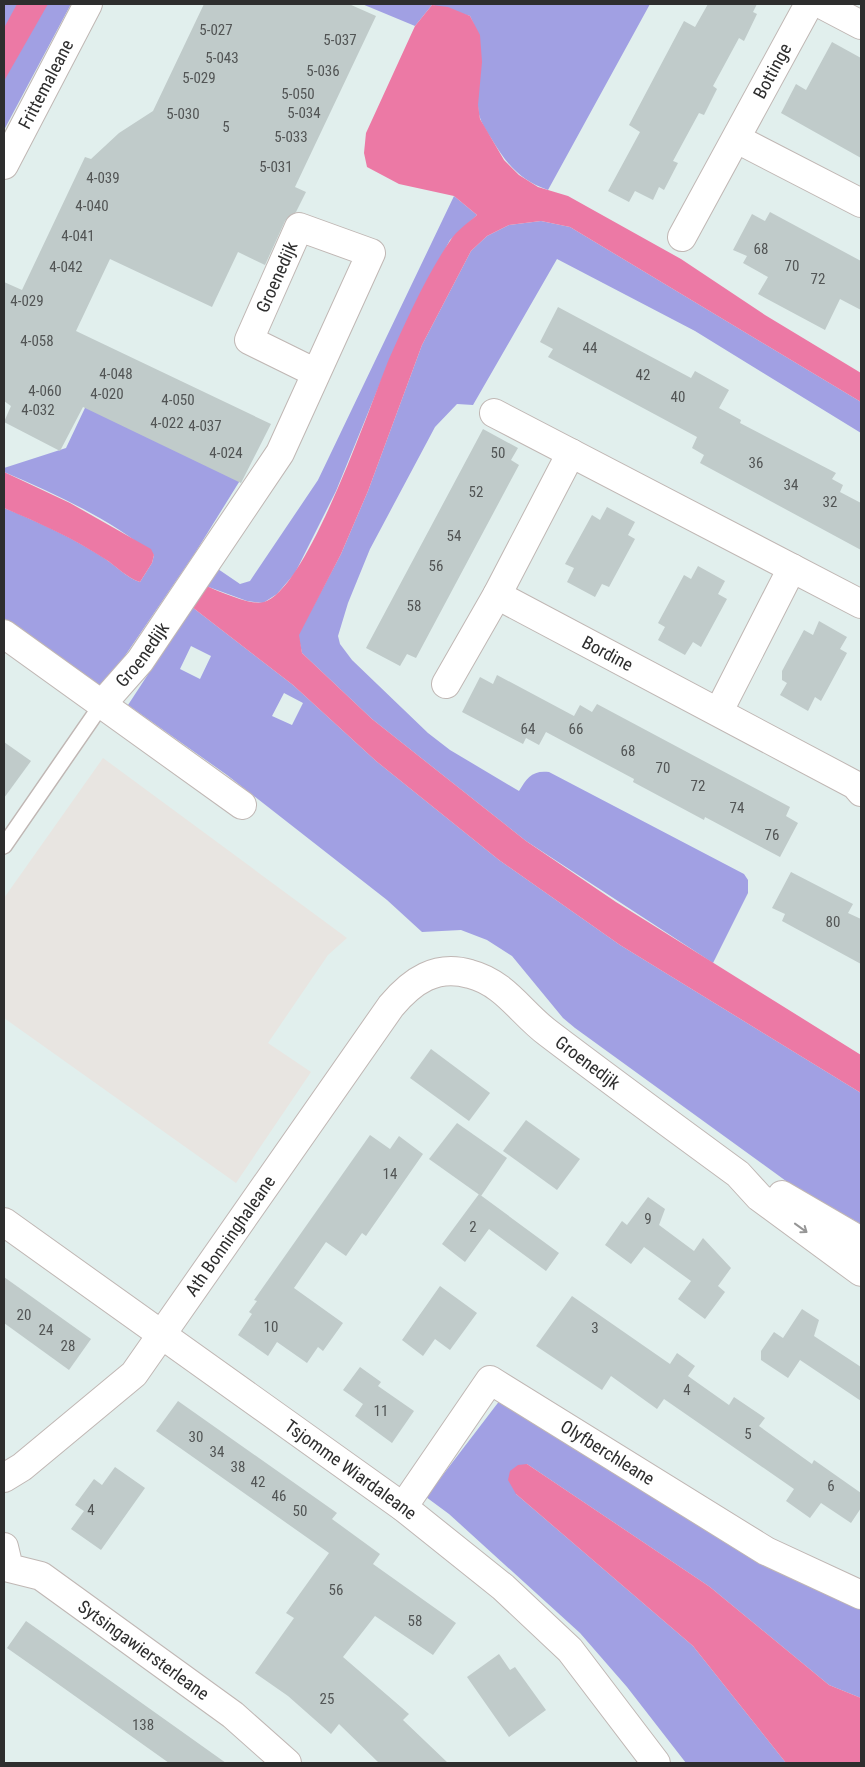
<svg xmlns="http://www.w3.org/2000/svg" width="865" height="1767" viewBox="0 0 865 1767" font-family="'Roboto Condensed',sans-serif">
	<style>
		.industrial { fill: #e8e5e1 }
		.green { fill: #a1a0e3; fill-rule: evenodd }
		.water { fill: #ec79a5 }
		.building { fill: #c0cbca }
		.lines { fill: none; stroke-linecap: round; stroke-linejoin: round }
		.lane-casing { stroke: #c0b7b4; stroke-width: 18 }
		.street-casing { stroke: #c0b7b4; stroke-width: 30 }
		.secondary-casing { stroke: #c0b7b4; stroke-width: 30 }
		.lane { stroke: #fff; stroke-width: 15 }
		.street { stroke: #fff; stroke-width: 28 }
		.secondary { stroke: #fff; stroke-width: 28 }
		.oneway { stroke: #969696 }
		.labels { text-anchor: middle; stroke-width: 4; stroke-linejoin: round; paint-order: stroke }
		.number-label { font-size: 15px; fill: #525555 }
		.street-label { font-size: 18px; fill: #2e2e2e; stroke: #fff }
	</style>
	<rect width="100%" height="100%" fill="#e1efed"/>
	<polygon class="industrial" points="103,758 347,938 328,955 268,1043 311,1072 236,1183 4,1018 4,898"/>
	<g class="green">
		<polygon points="4,4 71,4 4,130"/>
		<path d="M362,4H650L548,190C520,181 505,162 491,138C484,127 478,118 478,106C476,68 489,54 470,16L432,5L415,26Z"/>
		<polygon points="454,196 477,215 450,240 421,294 390,359 336,491 295,573 277,594 263,603 247,601 206,586 218,569 240,584 250,581 318,480"/>
		<path d="M541,221L570,227L861,402V433L695,331L557,259L473,405L457,404L435,427L370,549L348,603L338,636L340,644L352,660L428,733L450,750L519,791C527,778 532,770 549,772L744,874L748,880V893L713,963L526,841L372,719L302,653L298,635L341,554L368,491L422,345L471,251L487,236L509,225Z"/>
		<path d="M93,391L249,466L195,553L103,688L4,618V508C39,522 73,538 104,558C116,566 127,578 140,582L152,563L154,555C110,519 56,494 4,472V468L66,448Z"/>
		<path d="M192,607L293,685L376,761L499,860L620,945L861,1093V1224L797,1189L575,1028L563,1018L512,956L487,940L461,930L422,932L387,900L227,775L128,705ZM191,646L211,656L200,679L180,669ZM284,693L303,703L292,725L272,716Z"/>
		<polygon points="510,1387 861,1595 861,1698 829,1685 710,1587 527,1464 516,1494 693,1646 786,1763 686,1763 627,1687 580,1633 449,1514 426,1497"/>
	</g>
	<g class="water">
		<polygon points="17,4 48,4 4,81 4,28"/>
		<path d="M432,5L448,7L470,16L480,35L482,62L478,105L480,119L504,160L519,175L538,187L568,196L681,259L765,315L861,373V402L570,227L541,221L509,225L487,236L471,251L422,345L368,491L341,554L299,635L302,653L372,719L526,841L616,902L861,1055V1093L620,945L499,860L376,761L293,685L192,607L206,586C219,591 251,606 264,602C308,589 370,405 389,359C406,321 426,276 450,241C456,231 468,223 477,215L454,196L399,184L367,167L364,153L366,133L415,26Z"/>
		<path d="M4,472L70,503L151,549L154,555L152,563L140,582C127,578 116,566 105,559C73,538 39,523 4,508Z"/>
		<polygon points="527,1464 710,1587 829,1685 861,1698 861,1763 786,1763 693,1646 516,1494 508,1480 510,1471 518,1465"/>
	</g>
	<g class="building">
		<polygon points="204,4 349,4 376,16 295,187 306,192 296,212 285,221 265,265 238,252 212,307 110,259 76,331 271,424 241,483 83,407 60,451 4,422 11,406 4,401 4,282 22,290 85,157 91,159 119,133 153,111"/>
		<polygon points="708,4 757,4 753,12 757,14 744,41 739,38 713,86 717,89 704,115 699,113 673,161 678,163 664,190 659,187 653,200 635,191 629,202 608,191 640,132 629,125 684,21 695,27"/>
		<polygon points="832,42 861,58 861,158 781,113 796,84 806,90"/>
		<polygon points="770,212 861,261 861,310 840,299 825,330 758,294 768,277 743,263 747,256 733,250 752,214 765,221"/>
		<polygon points="558,307 691,378 695,371 729,390 719,408 741,420 740,423 836,473 832,479 843,485 840,492 861,503 861,550 700,463 704,455 692,448 697,437 548,357 553,349 540,342"/>
		<polygon points="483,429 518,448 511,460 519,465 416,658 407,654 400,666 366,648"/>
		<polygon points="607,507 635,522 628,535 635,539 609,587 602,584 595,597 567,582 574,568 565,564 592,515 600,520"/>
		<polygon points="698,566 725,581 718,594 727,599 701,647 693,642 685,655 658,640 665,627 658,623 684,575 691,579"/>
		<polygon points="819,621 847,637 840,649 847,653 821,701 815,697 808,711 780,695 787,683 782,680 782,671 804,630 813,635"/>
		<polygon points="497,675 574,716 580,705 592,712 597,704 790,807 786,816 798,823 780,857 705,817 704,820 633,782 634,779 546,732 539,745 526,738 523,744 462,712 480,677 493,684"/>
		<polygon points="4,742 31,761 4,798"/>
		<polygon points="791,872 853,904 848,913 861,919 861,964 782,921 785,914 772,908"/>
		<polygon points="431,1049 490,1093 469,1121 410,1078"/>
		<polygon points="526,1120 580,1159 557,1190 503,1151"/>
		<polygon points="457,1123 507,1158 481,1196 429,1159"/>
		<polygon points="370,1135 390,1149 399,1136 423,1154 366,1236 362,1233 346,1256 326,1242 294,1288 343,1323 323,1351 318,1347 307,1363 277,1342 268,1356 238,1335 252,1314 249,1312 257,1301 254,1300"/>
		<polygon points="479,1194 559,1253 546,1271 489,1229 465,1262 442,1244"/>
		<polygon points="648,1197 665,1209 659,1225 694,1251 703,1238 731,1268 718,1286 725,1292 705,1319 678,1299 691,1281 644,1247 631,1264 605,1245 622,1221 627,1225"/>
		<polygon points="4,1277 91,1339 69,1370 4,1323"/>
		<polygon points="440,1286 477,1313 450,1350 435,1339 423,1356 402,1340"/>
		<polygon points="572,1296 670,1364 677,1353 695,1366 688,1376 729,1405 734,1397 765,1418 759,1426 812,1464 814,1460 861,1493 861,1508 851,1523 821,1503 810,1518 786,1501 794,1489 664,1399 657,1409 611,1376 602,1390 536,1346"/>
		<polygon points="802,1309 819,1320 814,1336 861,1367 861,1401 800,1360 788,1378 761,1360 761,1351 774,1332 783,1338"/>
		<polygon points="360,1367 381,1382 378,1386 414,1411 392,1443 355,1416 363,1404 343,1390"/>
		<polygon points="178,1401 337,1513 332,1519 380,1554 373,1564 456,1623 433,1655 375,1616 343,1657 409,1714 403,1720 448,1763 379,1763 339,1724 331,1734 288,1696 255,1673 294,1618 286,1613 329,1553 156,1431"/>
		<polygon points="115,1467 145,1488 101,1550 71,1529 84,1511 75,1505 94,1479 102,1485"/>
		<polygon points="26,1621 63,1647 226,1763 169,1763 44,1674 7,1648"/>
		<polygon points="499,1654 510,1670 515,1667 546,1710 509,1737 467,1677"/>
	</g>
	<g class="lines">
		<g class="lane-casing">
			<polyline id="lane" points="4,846 102,704"/>
		</g>
		<g class="street-casing">
			<g id="street">
				<polyline points="821,4 861,25"/>
				<polyline points="737,139 861,203"/>
				<path id="s1" d="M4,165L88,4"/>
				<path id="s2" d="M682,237L809,4"/>
				<polyline points="494,413 861,604"/>
				<path id="s3" d="M497,595L855,785L861,792"/>
				<polyline points="4,634 242,805"/>
				<polyline points="446,684 497,595 571,453"/>
				<path id="s4" d="M102,704L140,661L280,453L371,253L299,227L249,340L316,373"/>
				<polyline points="719,711 792,568"/>
				<path id="s5" d="M4,1222L403,1507L503,1587L570,1650L656,1763"/>
				<path id="s6" d="M403,1507L490,1380L766,1551L861,1595"/>
				<path id="s7" d="M4,1547L9,1568L41,1576L233,1715L287,1763"/>
			</g>
		</g>
		<g class="secondary-casing">
			<g id="secondary">
				<polyline points="782,1195 861,1241"/>
				<path id="s8" d="M4,1478L22,1467L134,1374L391,1006C412,981 436,964 470,974C505,983 521,1013 548,1033C611,1081 674,1127 738,1174L759,1197L861,1272"/>
			</g>
		</g>
		<use href="#lane" class="lane"/>
		<use href="#street" class="street"/>
		<use href="#secondary" class="secondary"/>
	</g>
	<defs><path id="oneway-shaft" d="M-6 0H5M1.5-3L5.5 0L1.5 3" fill="none" stroke-width="1.6" stroke-linecap="round" stroke-linejoin="round" transform="scale(1.25)"/></defs>
	<use class="oneway" href="#oneway-shaft" transform="translate(801 1228) rotate(36)"/>
	<g class="labels">
		<g class="number-label">
			<text x="216" y="35">5-027</text>
			<text x="340" y="45">5-037</text>
			<text x="222" y="63">5-043</text>
			<text x="323" y="76">5-036</text>
			<text x="199" y="83">5-029</text>
			<text x="298" y="99">5-050</text>
			<text x="304" y="118">5-034</text>
			<text x="183" y="119">5-030</text>
			<text x="226" y="132">5</text>
			<text x="291" y="142">5-033</text>
			<text x="276" y="172">5-031</text>
			<text x="103" y="183">4-039</text>
			<text x="92" y="211">4-040</text>
			<text x="78" y="241">4-041</text>
			<text x="761" y="254">68</text>
			<text x="792" y="271">70</text>
			<text x="66" y="272">4-042</text>
			<text x="818" y="284">72</text>
			<text x="27" y="306">4-029</text>
			<text x="37" y="346">4-058</text>
			<text x="590" y="353">44</text>
			<text x="116" y="379">4-048</text>
			<text x="643" y="380">42</text>
			<text x="45" y="396">4-060</text>
			<text x="107" y="399">4-020</text>
			<text x="678" y="402">40</text>
			<text x="178" y="405">4-050</text>
			<text x="38" y="415">4-032</text>
			<text x="167" y="428">4-022</text>
			<text x="205" y="431">4-037</text>
			<text x="226" y="458">4-024</text>
			<text x="498" y="458">50</text>
			<text x="756" y="468">36</text>
			<text x="791" y="490">34</text>
			<text x="476" y="497">52</text>
			<text x="830" y="507">32</text>
			<text x="454" y="541">54</text>
			<text x="436" y="571">56</text>
			<text x="414" y="611">58</text>
			<text x="528" y="734">64</text>
			<text x="576" y="734">66</text>
			<text x="628" y="756">68</text>
			<text x="663" y="773">70</text>
			<text x="698" y="791">72</text>
			<text x="737" y="813">74</text>
			<text x="772" y="840">76</text>
			<text x="833" y="927">80</text>
			<text x="390" y="1179">14</text>
			<text x="648" y="1224">9</text>
			<text x="473" y="1232">2</text>
			<text x="24" y="1320">20</text>
			<text x="271" y="1332">10</text>
			<text x="595" y="1333">3</text>
			<text x="46" y="1335">24</text>
			<text x="68" y="1351">28</text>
			<text x="687" y="1395">4</text>
			<text x="381" y="1416">11</text>
			<text x="748" y="1439">5</text>
			<text x="196" y="1442">30</text>
			<text x="217" y="1457">34</text>
			<text x="238" y="1472">38</text>
			<text x="258" y="1487">42</text>
			<text x="831" y="1491">6</text>
			<text x="279" y="1501">46</text>
			<text x="91" y="1515">4</text>
			<text x="300" y="1516">50</text>
			<text x="336" y="1595">56</text>
			<text x="415" y="1626">58</text>
			<text x="327" y="1704">25</text>
			<text x="143" y="1730">138</text>
		</g>
		<g class="street-label">
			<text dy="6" stroke="none"><textPath href="#s2" startOffset="189">Bottinge</textPath></text>
			<text dy="6" stroke="none"><textPath href="#s1" startOffset="91">Frittemaleane</textPath></text>
			<text transform="translate(277 277) rotate(-66)" y="6">Groenedijk</text>
			<text dy="6" stroke="none"><textPath href="#s3" startOffset="125">Bordine</textPath></text>
			<text dy="6" stroke="none"><textPath href="#s4" startOffset="64">Groenedijk</textPath></text>
			<text dy="6" stroke="none"><textPath href="#s8" startOffset="855">Groenedijk</textPath></text>
			<text dy="6" stroke="none"><textPath href="#s8" startOffset="335">Ath Bonninghaleane</textPath></text>
			<text dy="6" stroke="none"><textPath href="#s6" startOffset="292">Olyfberchleane</textPath></text>
			<text dy="6" stroke="none"><textPath href="#s5" startOffset="426">Tsjomme Wiardaleane</textPath></text>
			<text dy="6" stroke="none"><textPath href="#s7" startOffset="181">Sytsingawiersterleane</textPath></text>
		</g>
	</g>
	<rect width="865" height="1767" fill="none" stroke="#2e2e2e" stroke-width="10"/>
</svg>
